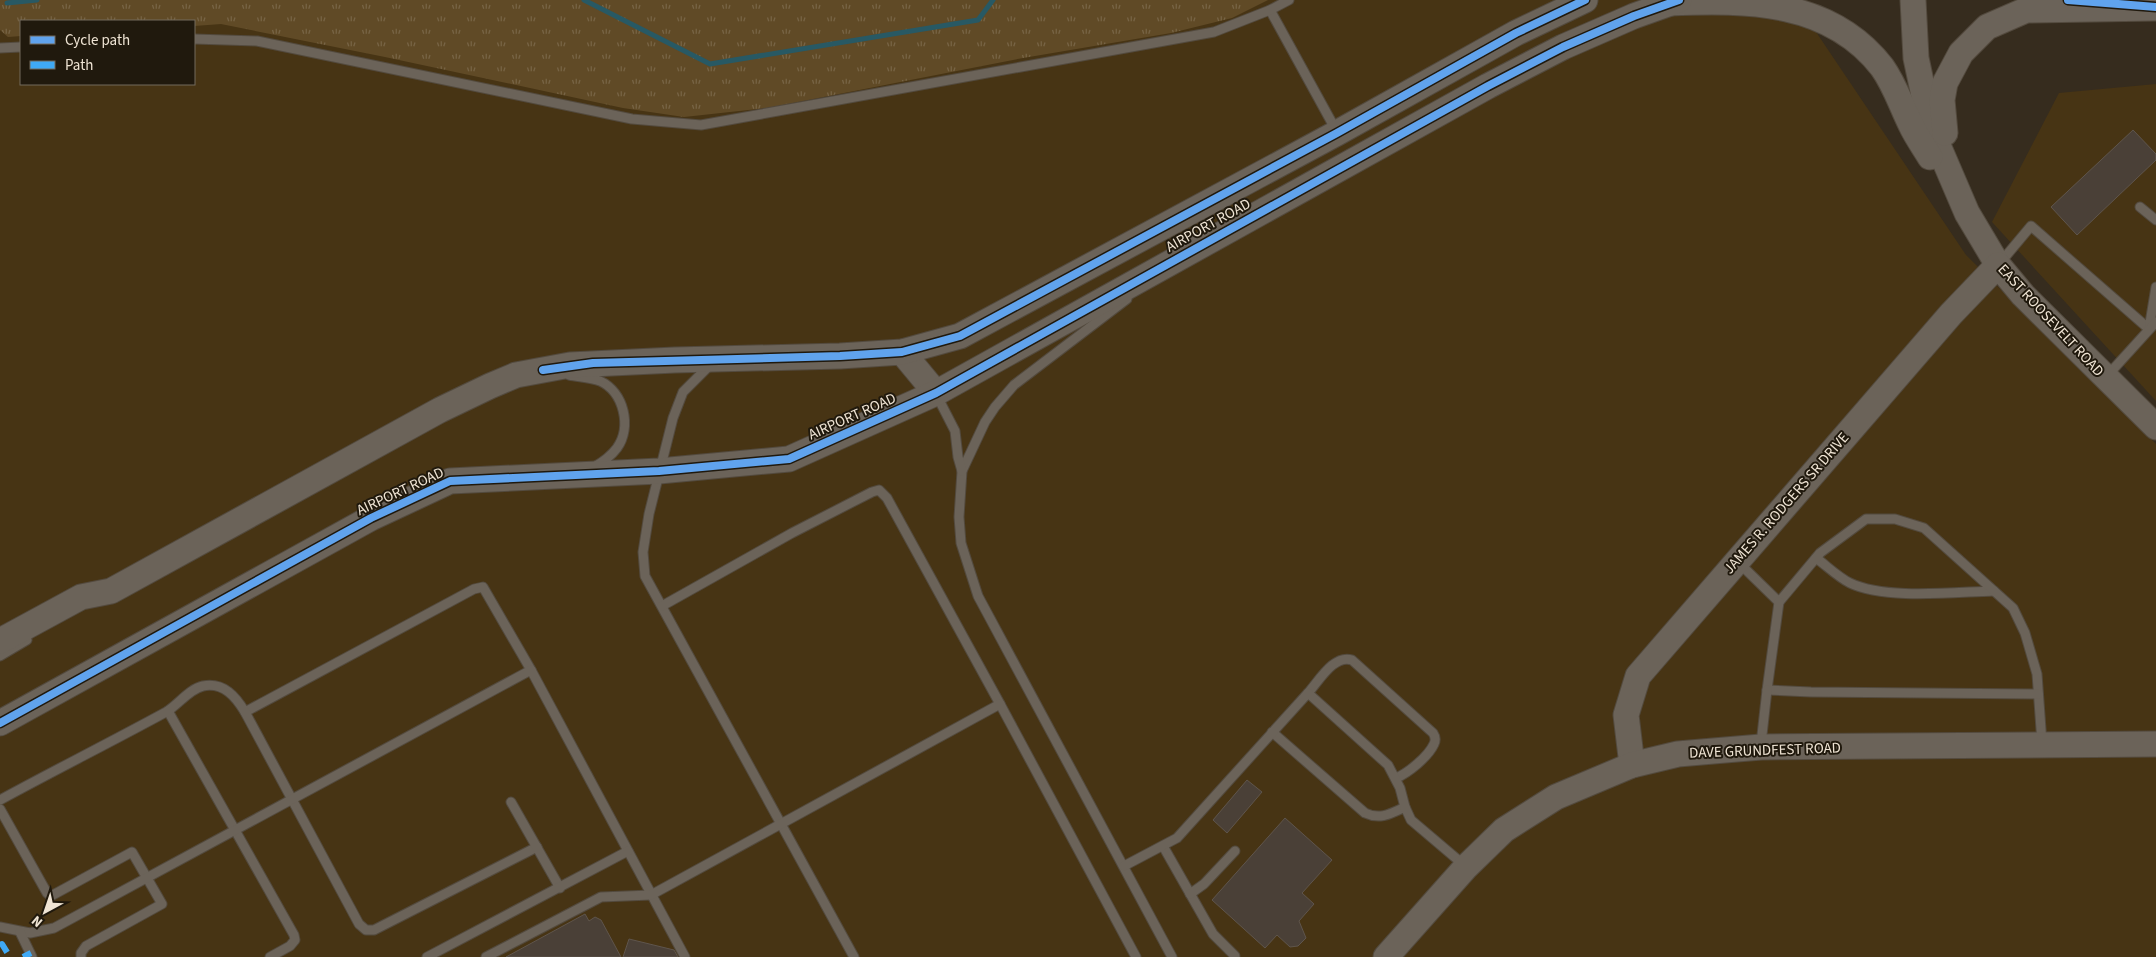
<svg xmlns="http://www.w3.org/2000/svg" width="2156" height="957" viewBox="0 0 2156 957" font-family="'Source Sans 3',sans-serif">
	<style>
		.built { fill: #473414; fill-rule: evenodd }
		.grass { fill: url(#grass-tufts) }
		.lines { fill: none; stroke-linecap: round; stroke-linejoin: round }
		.stream { stroke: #285964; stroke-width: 5 }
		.building { fill: #4a4037; stroke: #5f554c }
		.lane-casing { stroke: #534a3e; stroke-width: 11 }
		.secondary-casing { stroke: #534a3e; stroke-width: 27 }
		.lane { stroke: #6b6359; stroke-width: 9 }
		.secondary { stroke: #6b6359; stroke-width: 25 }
		.quiet { stroke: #3fa9f5; stroke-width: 6; stroke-dasharray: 12 6; stroke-linecap: butt }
		.cycleway-casing { stroke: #20190d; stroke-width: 11 }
		.cycleway { stroke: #60a3ed; stroke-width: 8 }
		.labels { text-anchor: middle; stroke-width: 4; stroke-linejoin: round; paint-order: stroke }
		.street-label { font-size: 15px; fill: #efe4d4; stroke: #20190d }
	</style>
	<defs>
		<pattern id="grass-tufts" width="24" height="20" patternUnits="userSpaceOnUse" patternTransform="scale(1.25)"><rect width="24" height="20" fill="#604a26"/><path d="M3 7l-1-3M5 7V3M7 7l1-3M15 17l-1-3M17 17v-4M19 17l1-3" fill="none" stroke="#776445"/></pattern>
	</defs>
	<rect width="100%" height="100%" fill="#362c1e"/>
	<g class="built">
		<path d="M0,0H1800L1808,20L1966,255L2156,444V957H0ZM21,21H194V84H21Z"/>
		<polygon points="2156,84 2156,401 1992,222 2059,93"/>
	</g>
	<polygon class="grass" points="0,0 1268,0 1232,18 1171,33 1023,58 767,108 684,117 623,108 385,57 221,24 194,26 194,21 21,21 21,36 8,37 0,30"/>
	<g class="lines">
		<g class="stream">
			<polyline points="584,0 710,64 978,20 993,0"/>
			<polyline points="7,3 37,0"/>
		</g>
	</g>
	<g class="building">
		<polygon points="2133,130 2156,154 2156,160 2077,235 2051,207"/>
		<polygon points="1247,780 1262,792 1227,833 1213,820"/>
		<polygon points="1285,818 1332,860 1302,893 1314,904 1299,921 1306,938 1298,946 1290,947 1277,935 1265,948 1212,900"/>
		<polygon points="585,914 589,921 595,917 601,920 621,957 506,957"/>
		<polygon points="629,939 674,950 678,957 623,957"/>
	</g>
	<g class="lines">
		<g class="lane-casing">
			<g id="lane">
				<polyline points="1270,10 1337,132"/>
				<polyline points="194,39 257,41 632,119 701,125 1214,32 1270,10 1289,0"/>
				<polyline points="0,48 21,47"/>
				<polyline points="2140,207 2156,220"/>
				<polyline points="2000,263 2031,226 2149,329"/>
				<polyline points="1127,299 1014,385 995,407 985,422 962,471 959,517 961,543 978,596 1172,957"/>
				<polyline points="2149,329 2156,287"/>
				<polyline points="709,366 683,392 673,418 649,514 643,552 645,576 854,957"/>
				<path d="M569,375C579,377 591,378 600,381C624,392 632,427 617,448C611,456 603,462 594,467"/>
				<polyline points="2107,376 2156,322"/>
				<polyline points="936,394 955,431 958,457 962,471"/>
				<path d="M1816,558C1827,566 1838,577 1850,583C1885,600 1955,592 1994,591"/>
				<polyline points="1738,562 1779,602 1820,553 1866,519 1895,519 1924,528 2013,608 2025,633 2037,674 2042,743"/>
				<polyline points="1779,602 1767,690 1811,692 2038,694"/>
				<polyline points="662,606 792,533 872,492 879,490 887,498 1000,704"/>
				<polyline points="0,656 27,640"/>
				<path d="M1308,693C1319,681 1334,654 1352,660L1433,733C1435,736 1436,740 1434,744C1428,757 1408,773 1396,778"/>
				<polyline points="168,711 294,935 295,940 290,946 270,957"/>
				<polyline points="245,712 474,589 483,587 531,670"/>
				<path d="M1272,732L1365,813C1380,820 1390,814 1405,807"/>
				<polyline points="1761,744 1767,690"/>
				<path d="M0,800C55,770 111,742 166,712C178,705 189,689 203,686C224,682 236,697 245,712L359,924L366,930H374L537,847"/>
				<polyline points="511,802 560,888"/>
				<polyline points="0,809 47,893 51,896 132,852 162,904 86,946 81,953 81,957"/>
				<polyline points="1163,846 1213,934 1235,956"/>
				<polyline points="1124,866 1177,838 1308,693 1388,765 1400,788 1405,807 1411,820 1464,865"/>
				<polyline points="1190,894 1204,884 1235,851"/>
				<polyline points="0,927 30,933 54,928 531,670 685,957"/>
				<polyline points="20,932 32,957"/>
				<polyline points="427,957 628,851"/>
				<polyline points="486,957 601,897 651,895 1000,704 1136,957"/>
			</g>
		</g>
		<g class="secondary-casing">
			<g id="secondary">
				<polyline points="1913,0 1916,58 1931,129 1967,213 1998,265 2023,295 2156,427"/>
				<path d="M1670,3C1748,0 1830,0 1882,67C1895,85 1901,105 1911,125C1916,136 1924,147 1930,157"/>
				<polyline points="1945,133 1942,100 1945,83 1961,53 1987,27 2026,10 2156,8"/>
				<polyline points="902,352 936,393"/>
				<polyline points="0,641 81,597 111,591 440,410 490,386 516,375 570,365 675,360 840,356 902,352 960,336 1337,133 1516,33 1585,0"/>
				<polyline points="0,723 371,518 450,481 659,471 789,459 936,393 1488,86 1563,47 1634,16 1679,0"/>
				<polyline points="1632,765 1626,715 1638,676 1951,314 1998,265"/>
				<polyline points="1386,957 1466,867 1504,830 1556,797 1632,765 1678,754 1761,747 2156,744"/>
			</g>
		</g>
		<use href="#lane" class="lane"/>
		<use href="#secondary" class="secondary"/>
		<g class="quiet">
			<polyline points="0,945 2,944 10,957"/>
			<polyline points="23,957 31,953"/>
		</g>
		<g class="cycleway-casing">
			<g id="cycleway">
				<polyline points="2068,0 2156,7"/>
				<polyline points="543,370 593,363 840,356 902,352 960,336 1337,133 1516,33 1585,0"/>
				<polyline points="0,723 371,518 450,481 659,471 789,459 936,393 1488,86 1563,47 1634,16 1679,0"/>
			</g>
		</g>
		<use href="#cycleway" class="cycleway"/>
	</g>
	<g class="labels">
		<g class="street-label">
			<text transform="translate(1208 225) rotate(-29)" y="5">AIRPORT ROAD</text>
			<text transform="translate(2051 320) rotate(47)" y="5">EAST ROOSEVELT ROAD</text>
			<text transform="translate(852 416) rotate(-24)" y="5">AIRPORT ROAD</text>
			<text transform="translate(400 491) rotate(-25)" y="5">AIRPORT ROAD</text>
			<text transform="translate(1786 503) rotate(-49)" y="5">JAMES R. RODGERS SR DRIVE</text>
			<text transform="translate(1765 750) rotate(-2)" y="5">DAVE GRUNDFEST ROAD</text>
		</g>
	</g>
	<rect x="20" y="20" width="175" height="65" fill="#20190d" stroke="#736a5d"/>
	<rect x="30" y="36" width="25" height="8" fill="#60a3ed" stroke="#736a5d"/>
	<text x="65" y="45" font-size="15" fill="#efe4d4">Cycle path</text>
	<rect x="30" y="61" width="25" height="8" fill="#3fa9f5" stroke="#736a5d"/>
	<text x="65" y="70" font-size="15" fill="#efe4d4">Path</text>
	<g transform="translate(45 912) rotate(220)" stroke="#20190d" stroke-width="4" paint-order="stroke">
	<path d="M0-4L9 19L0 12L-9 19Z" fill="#efe4d4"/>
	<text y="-8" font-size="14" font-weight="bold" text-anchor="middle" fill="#efe4d4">N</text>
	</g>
</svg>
